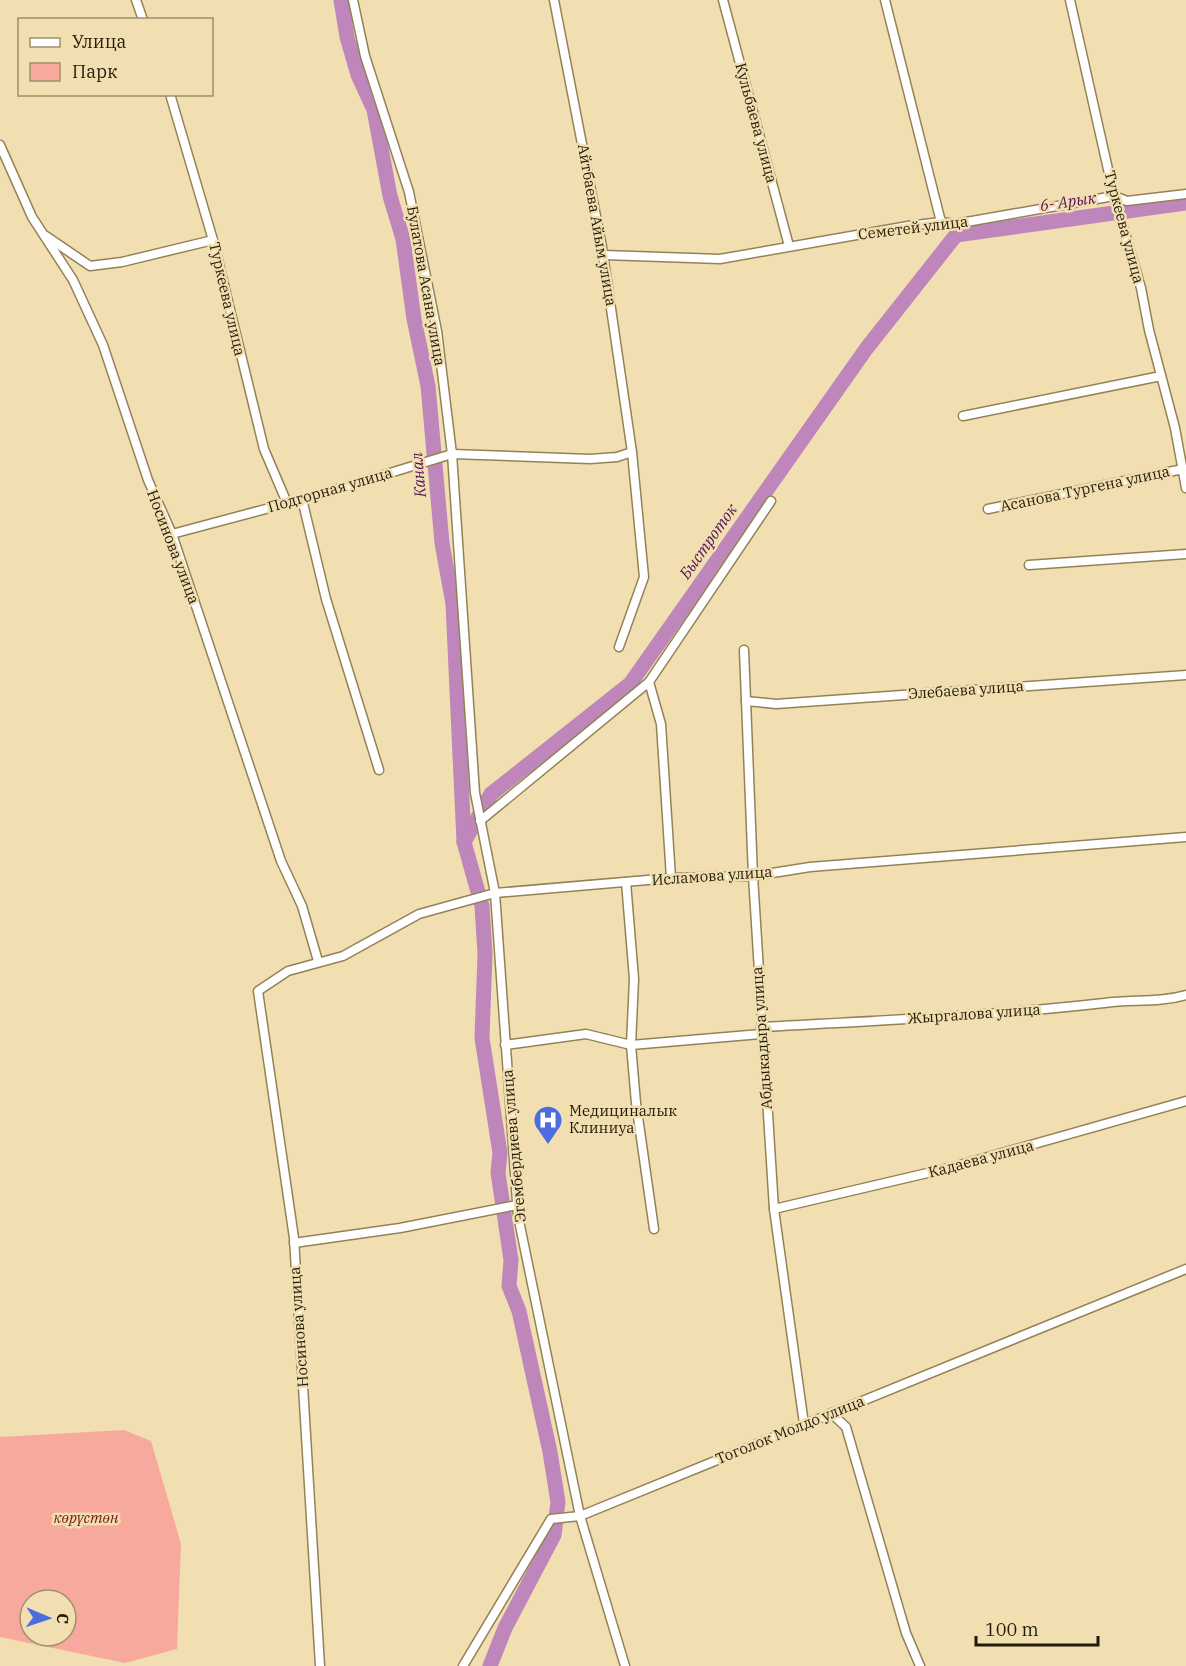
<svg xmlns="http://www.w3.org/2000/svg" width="1186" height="1666" viewBox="0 0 1186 1666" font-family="'IBM Plex Serif',serif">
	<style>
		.green { fill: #f7a99e; fill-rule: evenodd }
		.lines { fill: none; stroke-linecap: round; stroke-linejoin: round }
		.river { stroke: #bf86bc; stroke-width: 15 }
		.minor-casing { stroke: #948257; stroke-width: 11 }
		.minor { stroke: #fff; stroke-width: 8 }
		.labels { text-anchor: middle; stroke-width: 5; stroke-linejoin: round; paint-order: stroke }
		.street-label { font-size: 15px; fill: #221b09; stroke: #f2dfb1 }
		.poi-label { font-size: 15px; fill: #221b09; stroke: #f2dfb1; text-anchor: start }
		.park-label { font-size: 15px; font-style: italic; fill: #781914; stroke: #f2dfb1 }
		.water-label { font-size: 16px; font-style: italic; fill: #571257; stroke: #f2dfb1 }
	</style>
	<rect width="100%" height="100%" fill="#f2dfb1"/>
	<path class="green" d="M124,1430L151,1441L181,1544L177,1649L125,1663L0,1637V1437ZM30,1600H66V1636H30Z"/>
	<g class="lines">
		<g class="river">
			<polyline points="341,0 347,37 358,75 374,110 390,196 403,239 414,319 428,386 442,543 453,604 464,842 482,906 485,954 482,1038 500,1153 498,1173 511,1260 509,1286 519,1311 550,1452 558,1502 554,1535 505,1628 490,1666"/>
			<polyline points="464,842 491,794 630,684 866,349 956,235 1186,203"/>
		</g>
		<g class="minor-casing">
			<g id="minor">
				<polyline points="136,0 143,20"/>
				<polyline points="353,0 365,56 409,192 437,331 452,454 475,793 495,893 518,1216 580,1516 625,1666"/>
				<polyline points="554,0 602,247 632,452 644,577 619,647"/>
				<polyline points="723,0 789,246"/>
				<polyline points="885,0 941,222"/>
				<polyline points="1070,0 1114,196 1141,288 1149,330 1175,428 1186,488"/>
				<polyline points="170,94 213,240 264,449 287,503"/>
				<polyline points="0,145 32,217 73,280 103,345 148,480 172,534 281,861 302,906 318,961"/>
				<polyline points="46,236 90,266 122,262 213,240"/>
				<polyline points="604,255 720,259 908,226 941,222 955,224 1114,196 1127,201 1186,194"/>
				<polyline points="963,416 1161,376"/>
				<polyline points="302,499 326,599 379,770"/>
				<polyline points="988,509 1183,469"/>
				<polyline points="172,534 318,495 452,454 590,459 617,457 632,452"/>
				<polyline points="1029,565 1186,554"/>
				<polyline points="744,650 753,876 774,1209 804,1424"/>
				<polyline points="649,682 661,724 671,878"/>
				<polyline points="746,701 776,704 1186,675"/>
				<polyline points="480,821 649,682 771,501"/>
				<polyline points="626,882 634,979 631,1045 636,1103 654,1229"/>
				<path d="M761,1027C875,1021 990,1016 1104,1003C1132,999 1158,1003 1186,995"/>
				<polyline points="505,1045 586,1034 631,1045 761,1034"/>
				<polyline points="774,1209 953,1167 1186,1101"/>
				<polyline points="294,1243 400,1228 517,1205"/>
				<polyline points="831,1413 846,1427 906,1633 920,1666"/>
				<polyline points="320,1666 294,1238 258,991 288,971 343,956 419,914 495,893 671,878 753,876 810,867 1186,837"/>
				<polyline points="463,1666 551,1519 580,1516 1186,1269"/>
			</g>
		</g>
		<use href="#minor" class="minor"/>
	</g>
	<defs>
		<g id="hospital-pin" transform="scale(1.5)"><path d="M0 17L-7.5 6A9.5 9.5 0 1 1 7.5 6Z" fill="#4c6ce0" stroke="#f2dfb1"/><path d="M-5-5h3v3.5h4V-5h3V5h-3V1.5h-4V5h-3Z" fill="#fff"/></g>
	</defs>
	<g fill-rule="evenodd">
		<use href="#hospital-pin" x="548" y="1120"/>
	</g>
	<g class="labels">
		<g class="street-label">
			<text transform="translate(756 123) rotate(75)" y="5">Кульбаева улица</text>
			<text transform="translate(597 225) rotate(80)" y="5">Айтбаева Айым улица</text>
			<text transform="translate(1124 227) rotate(75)" y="5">Туркеева улица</text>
			<text transform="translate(913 228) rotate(-7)" y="5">Семетей улица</text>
			<text transform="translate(426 286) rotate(80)" y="5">Булатова Асана улица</text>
			<text transform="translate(227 299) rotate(77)" y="5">Туркеева улица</text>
			<text transform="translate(1085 489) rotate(-12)" y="5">Асанова Тургена улица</text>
			<text transform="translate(330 490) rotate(-16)" y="5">Подгорная улица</text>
			<text transform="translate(173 547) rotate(69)" y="5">Носинова улица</text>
			<text transform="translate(966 690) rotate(-4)" y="5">Элебаева улица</text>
			<text transform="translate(712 876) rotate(-4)" y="5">Исламова улица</text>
			<text transform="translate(974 1014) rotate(-4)" y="5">Жыргалова улица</text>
			<text transform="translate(762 1038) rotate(-94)" y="5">Абдыкадыра улица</text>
			<text transform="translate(514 1146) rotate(-95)" y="5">Эгембердиева улица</text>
			<text transform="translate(981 1159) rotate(-15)" y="5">Кадаева улица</text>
			<text transform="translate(299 1327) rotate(-94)" y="5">Носинова улица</text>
			<text transform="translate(790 1430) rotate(-22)" y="5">Тоголок Молдо улица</text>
		</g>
		<g class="poi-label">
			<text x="569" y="1116">Медициналык<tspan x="569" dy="17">Клиниуа</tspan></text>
		</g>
		<g class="park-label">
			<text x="86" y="1523">көрүстөн</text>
		</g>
		<g class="water-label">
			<text transform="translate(1068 201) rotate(-8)" y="6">6- Арык</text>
			<text transform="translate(418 475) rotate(-95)" y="6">Канал</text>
			<text transform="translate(708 541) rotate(-55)" y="6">Быстроток</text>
		</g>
	</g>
	<rect x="18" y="18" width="195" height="78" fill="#f2dfb1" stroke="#9f916e" stroke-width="1.5"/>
	<rect x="30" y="38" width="30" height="9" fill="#ffffff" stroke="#9f916e" stroke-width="1.5"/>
	<text x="72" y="48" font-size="18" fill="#221b09">Улица</text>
	<rect x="30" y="63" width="30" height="18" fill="#f7a99e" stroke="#9f916e" stroke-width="1.5"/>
	<text x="72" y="78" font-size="18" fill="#221b09">Парк</text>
	<g transform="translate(48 1618) rotate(92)"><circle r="28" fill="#f2dfb1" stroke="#9f916e" stroke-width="1.5"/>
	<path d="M0-4.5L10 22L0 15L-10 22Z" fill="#4c6ce0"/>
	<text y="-9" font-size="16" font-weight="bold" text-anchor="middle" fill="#221b09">С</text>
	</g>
	<path d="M976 1636v9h122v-9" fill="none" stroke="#221b09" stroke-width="3"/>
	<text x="985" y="1636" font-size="18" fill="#221b09" stroke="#f2dfb1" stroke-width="4.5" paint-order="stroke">100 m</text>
</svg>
